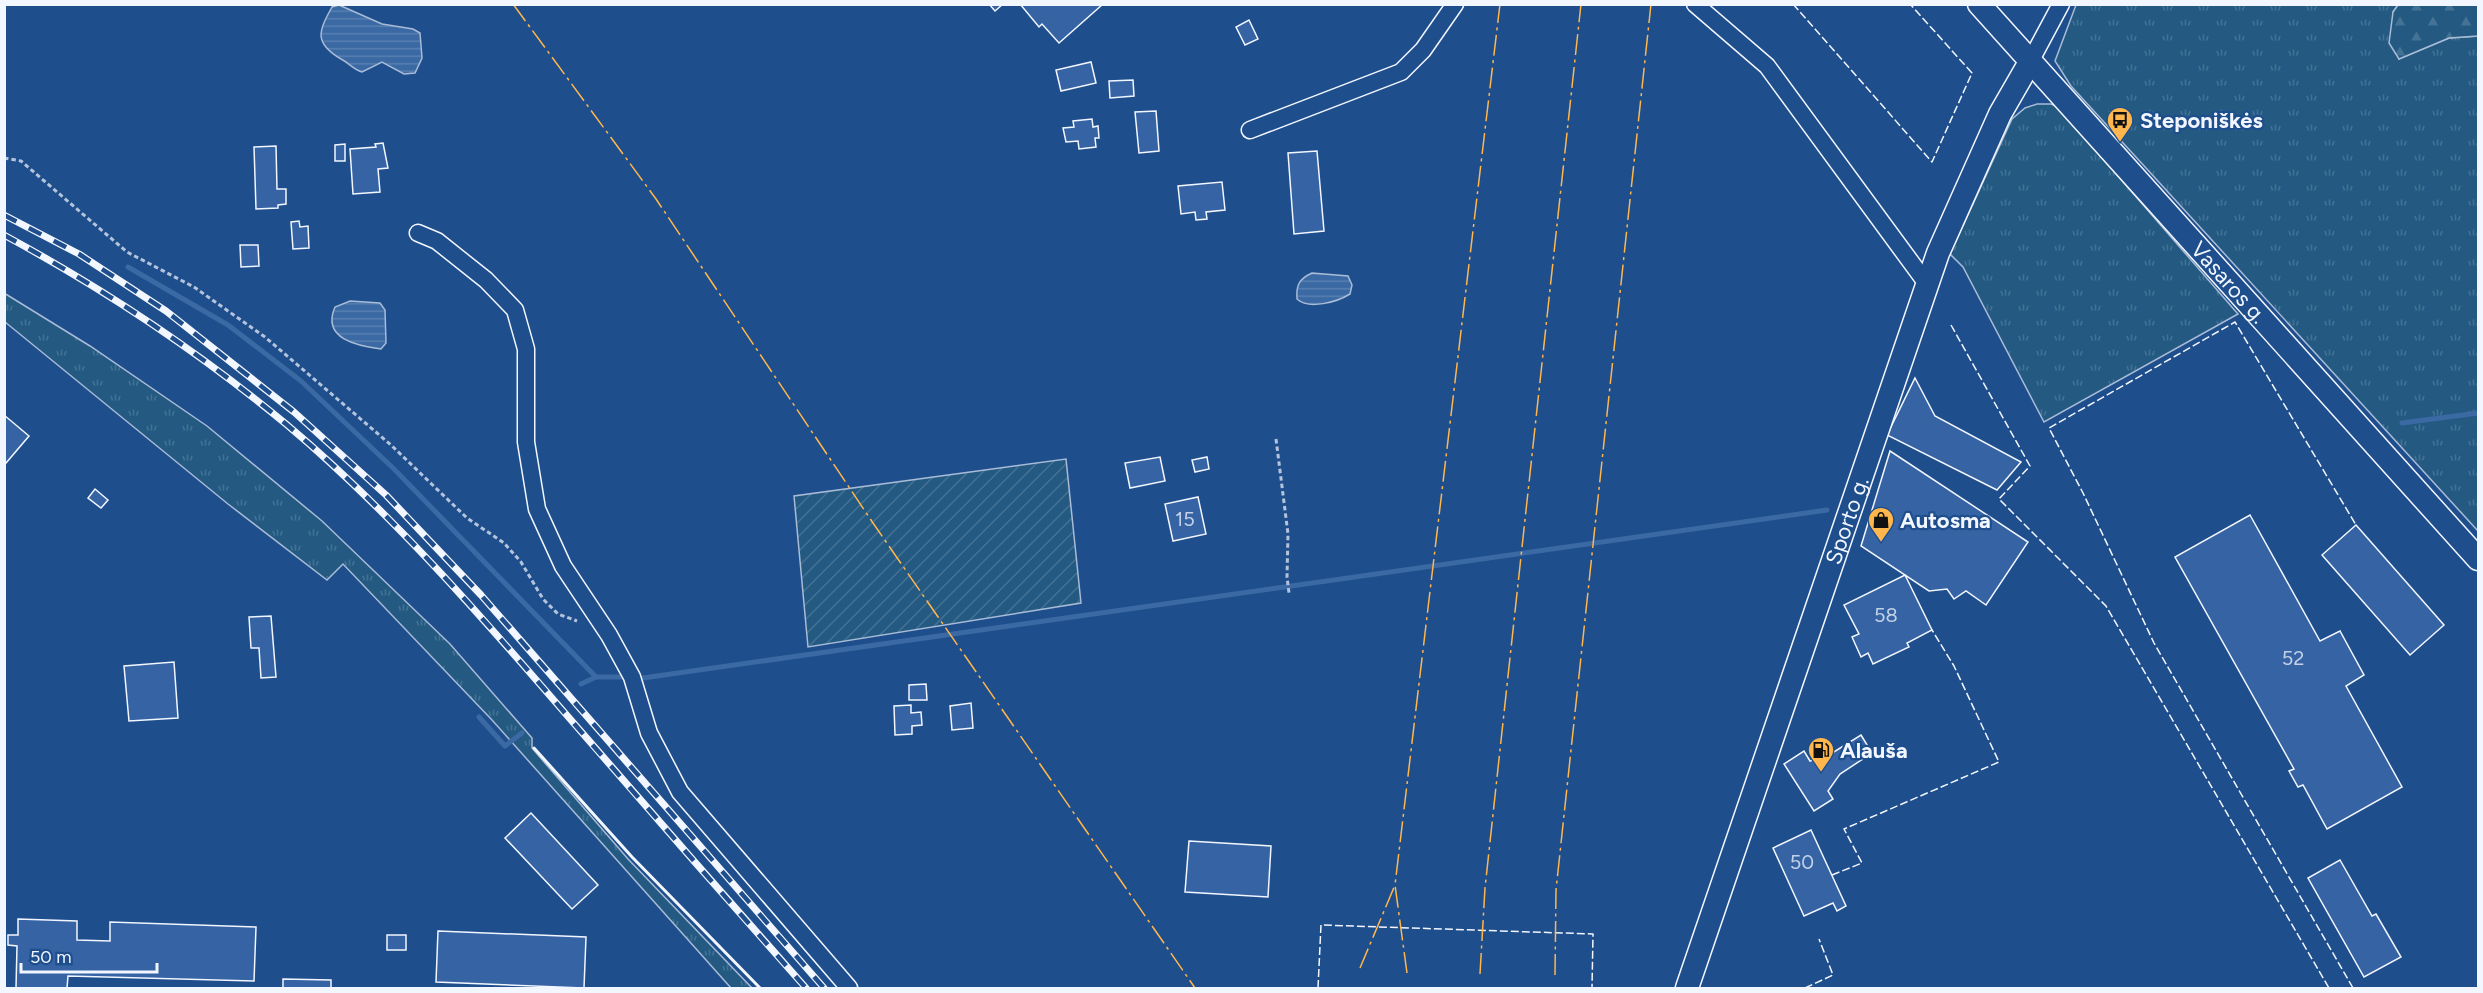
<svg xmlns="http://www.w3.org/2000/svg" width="2483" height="993" viewBox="0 0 2483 993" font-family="Figtree,sans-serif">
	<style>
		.grass { fill: url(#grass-tufts); stroke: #a8bbd7; stroke-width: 1.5 }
		.forest { fill: url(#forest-firs); stroke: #a8bbd7; stroke-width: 1.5 }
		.garden { fill: url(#garden-furrows); stroke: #a8bbd7; stroke-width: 1.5 }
		.water { fill: url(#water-rules); stroke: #a8bbd7; stroke-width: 1.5 }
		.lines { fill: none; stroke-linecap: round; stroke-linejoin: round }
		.stream { stroke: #3b69a3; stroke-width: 5 }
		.building { fill: #3563a3; stroke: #f2f6ff; stroke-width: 1.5 }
		.street-casing { stroke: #f2f6ff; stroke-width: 19 }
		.secondary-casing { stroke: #f2f6ff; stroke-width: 25 }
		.path { stroke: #b3c4dc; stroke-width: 3; stroke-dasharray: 4.5 3; stroke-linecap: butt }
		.street { stroke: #1f4e8c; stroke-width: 16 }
		.secondary { stroke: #1f4e8c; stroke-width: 22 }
		.rail-casing { stroke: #f2f6ff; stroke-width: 7 }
		.rail { stroke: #1f4e8c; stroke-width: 4.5; stroke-dasharray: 14; stroke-linecap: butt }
		.fence { stroke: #f2f6ff; stroke-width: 1.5; stroke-dasharray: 8 3; stroke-linecap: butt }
		.wall { stroke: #f2f6ff; stroke-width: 3 }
		.power { stroke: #ffb74d; stroke-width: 1.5; stroke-dasharray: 21 4.5 3 4.5; stroke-linecap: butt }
		.labels { text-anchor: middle; stroke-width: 4.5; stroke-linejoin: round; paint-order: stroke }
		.number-label { font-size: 20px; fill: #c3d1e8 }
		.poi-label { font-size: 22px; font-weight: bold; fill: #f2f6ff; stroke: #1f4e8c; text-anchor: start }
		.street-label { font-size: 22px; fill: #f2f6ff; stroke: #1f4e8c }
	</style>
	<defs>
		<pattern id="grass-tufts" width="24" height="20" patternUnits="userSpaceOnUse" patternTransform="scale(1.5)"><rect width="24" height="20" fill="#245a82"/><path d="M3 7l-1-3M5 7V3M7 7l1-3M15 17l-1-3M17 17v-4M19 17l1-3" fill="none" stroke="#447295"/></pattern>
		<pattern id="forest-firs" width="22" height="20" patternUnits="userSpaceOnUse" patternTransform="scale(1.5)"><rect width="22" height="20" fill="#245a82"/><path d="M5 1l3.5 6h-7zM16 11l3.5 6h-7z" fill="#447295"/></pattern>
		<pattern id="garden-furrows" width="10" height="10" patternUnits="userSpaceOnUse" patternTransform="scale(1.5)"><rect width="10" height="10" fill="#245a82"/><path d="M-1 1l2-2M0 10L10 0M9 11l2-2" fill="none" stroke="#447295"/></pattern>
		<pattern id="water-rules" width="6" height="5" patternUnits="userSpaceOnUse" patternTransform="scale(1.5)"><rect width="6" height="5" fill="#3b69a3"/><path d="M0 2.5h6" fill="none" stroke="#587fb1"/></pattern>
	</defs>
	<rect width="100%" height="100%" fill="#1f4e8c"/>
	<g class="grass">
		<polygon points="2076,5 2398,5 2393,12 2399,59 2449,38 2478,36 2478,531 2071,86 2055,61"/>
		<polygon points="2037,104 2051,104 2058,107 2238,314 2044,422 1963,267 1950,254 2012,119 2025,108"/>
		<polygon points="4,293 90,346 207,426 322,521 450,644 532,738 532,748 628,859 752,988 731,988 492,720 343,564 327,580 228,504 5,322"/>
	</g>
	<polygon class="forest" points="2398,5 2478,5 2478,36 2449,38 2399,59 2389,43 2393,12"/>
	<polygon class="garden" points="1066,459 1081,603 808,647 794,496"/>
	<g class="water">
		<path d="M339,5L382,24L413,29L420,33L422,58L415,73L404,74L382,62L362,72C353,69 349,63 341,59C314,43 318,32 332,7Z"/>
		<path d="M1312,273L1348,276L1352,285L1350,294C1337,302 1309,310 1297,299C1296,285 1299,279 1312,273Z"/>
		<path d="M350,301L380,303L385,310L386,343L381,349C358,346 321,339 335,307Z"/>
	</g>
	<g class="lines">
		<g class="stream">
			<polyline points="128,267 228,325 301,381 393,468 596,677"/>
			<polyline points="2402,423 2478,413"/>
			<polyline points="643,678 1827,510"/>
			<polyline points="581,684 596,677 621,677"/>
			<polyline points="479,717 505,746 522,733"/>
		</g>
	</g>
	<g class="building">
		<polygon points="989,4 1003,4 995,11"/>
		<polygon points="1020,4 1103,4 1059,43 1042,24 1039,27"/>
		<polygon points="1249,20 1258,39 1245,45 1236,27"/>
		<polygon points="1091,62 1096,83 1061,91 1056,70"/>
		<polygon points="1133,80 1134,96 1110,98 1109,81"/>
		<polygon points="1156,111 1159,151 1139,153 1135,112"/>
		<polygon points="1092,119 1093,127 1098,126 1099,138 1095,138 1096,147 1079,149 1078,141 1066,142 1063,128 1074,127 1073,121"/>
		<polygon points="383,143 388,168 378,169 380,192 353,194 350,149 376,147 375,144"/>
		<polygon points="345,144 345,161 335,161 335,145"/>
		<polygon points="276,146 277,189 286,189 286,204 278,205 278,208 256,209 254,147"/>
		<polygon points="1317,151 1324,231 1294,234 1288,153"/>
		<polygon points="1222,182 1225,210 1206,212 1207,219 1196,220 1195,212 1181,214 1178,186"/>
		<polygon points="299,221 300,227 308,226 309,248 293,249 291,222"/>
		<polygon points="240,245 258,245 259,266 241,267"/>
		<polygon points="1915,378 1935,416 2021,462 1997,490 1887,435"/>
		<polygon points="4,415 29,436 6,463 4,462"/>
		<polygon points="1890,451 2028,542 1986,605 1966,591 1954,599 1947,589 1929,591 1861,546"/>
		<polygon points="1160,457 1165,481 1130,488 1125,463"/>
		<polygon points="1207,457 1209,469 1195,472 1192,460"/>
		<polygon points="95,489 108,500 101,508 88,498"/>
		<polygon points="1198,497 1206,534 1173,541 1165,504"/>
		<polygon points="2250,515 2320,641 2340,631 2364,675 2346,686 2402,787 2327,829 2303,785 2298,787 2289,771 2294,769 2175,557"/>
		<polygon points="2356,525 2444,625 2410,655 2322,555"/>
		<polygon points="1905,575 1932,630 1907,643 1909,647 1873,664 1868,653 1861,657 1852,637 1859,634 1844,605"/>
		<polygon points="271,616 276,677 261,678 259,648 251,648 249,617"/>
		<polygon points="174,662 178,718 129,721 124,666"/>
		<polygon points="926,684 927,700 909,700 909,685"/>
		<polygon points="971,703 973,728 952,730 950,706"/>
		<polygon points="911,705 911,713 921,712 922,725 912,726 912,734 895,735 894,706"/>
		<polygon points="1861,735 1872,753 1840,774 1828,791 1833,799 1814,811 1784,764 1804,751 1810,761 1829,755"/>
		<polygon points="531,813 598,885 572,909 505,838"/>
		<polygon points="1811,830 1846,906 1837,911 1833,903 1804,916 1773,848"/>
		<polygon points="1189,841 1271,846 1268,897 1185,892"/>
		<polygon points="2340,860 2372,916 2376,914 2401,957 2364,977 2308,878"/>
		<polygon points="18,919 77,921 77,940 110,941 110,922 256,927 254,981 68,976 67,988 16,988 17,946 8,945 8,935 18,935"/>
		<polygon points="438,931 586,937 584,988 436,982"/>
		<rect x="387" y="935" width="19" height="15"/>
		<polygon points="283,979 331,980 331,988 283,988"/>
	</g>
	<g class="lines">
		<g class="street-casing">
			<g id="street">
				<polyline points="1695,4 1767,66 1927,284"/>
				<polyline points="2030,62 2061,4"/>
				<polyline points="1250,130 1401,72 1423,50 1455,4"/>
				<polyline points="418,233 437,241 486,280 515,310 526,349 526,442 537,509 563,566 609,635 632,677 649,733 680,792 849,988"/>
			</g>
		</g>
		<g class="secondary-casing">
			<g id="secondary">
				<path id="s1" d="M1979,4L2478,559"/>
				<path id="s2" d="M1687,988L1938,253L2000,114L2030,62"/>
			</g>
		</g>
		<g class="path">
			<polyline points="4,158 21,161 127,252 194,287 265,337 391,445 467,518 504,543 521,562 543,599 558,614 577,621"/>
			<polyline points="1276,439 1288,534 1287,577 1289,593"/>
		</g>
		<use href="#street" class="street"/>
		<use href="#secondary" class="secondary"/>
		<g class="rail-casing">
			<g id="rail">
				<polyline points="4,215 79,254 166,311 294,412 386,495 481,595 824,988"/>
				<path d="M4,235C104,289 199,352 286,424C391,512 482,617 571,720C649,810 727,899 806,988"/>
			</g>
		</g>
		<use href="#rail" class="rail"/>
		<g class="fence">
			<polyline points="1793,4 1932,162 1972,73 1910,4"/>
			<polyline points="1951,325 2030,466 1999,499 2106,606 2329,988"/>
			<polyline points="1832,875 1862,863 1844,829 1999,762 1954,666 1932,630"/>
			<polyline points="1318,988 1321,925 1593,934 1592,988"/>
			<polyline points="1805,988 1833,975 1819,939"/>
			<polyline points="2353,988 2154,643 2083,493 2049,428 2235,322 2356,525"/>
		</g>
		<polyline class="wall" points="534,748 632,857 760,988"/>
		<g class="power">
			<polyline points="513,4 656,199 873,523 1195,988"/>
			<polyline points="1360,968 1395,885"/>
			<polyline points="1407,973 1395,885 1500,4"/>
			<polyline points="1480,974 1485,888 1581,4"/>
			<polyline points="1555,975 1556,890 1651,4"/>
		</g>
	</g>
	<defs>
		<g id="bus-pin" transform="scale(1.35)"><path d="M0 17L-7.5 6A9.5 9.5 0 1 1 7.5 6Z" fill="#ffb74d" stroke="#1f4e8c"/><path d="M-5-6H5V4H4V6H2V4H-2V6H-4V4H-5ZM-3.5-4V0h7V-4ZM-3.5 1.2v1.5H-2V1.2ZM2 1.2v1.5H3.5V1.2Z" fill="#111"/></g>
		<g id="shop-pin" transform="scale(1.35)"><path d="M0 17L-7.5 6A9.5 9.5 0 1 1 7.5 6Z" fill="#ffb74d" stroke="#1f4e8c"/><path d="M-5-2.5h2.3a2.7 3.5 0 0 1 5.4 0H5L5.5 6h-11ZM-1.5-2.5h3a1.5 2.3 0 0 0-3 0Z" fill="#111"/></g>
		<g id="fuel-pin" transform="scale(1.35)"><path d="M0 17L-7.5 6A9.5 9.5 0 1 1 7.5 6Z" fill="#ffb74d" stroke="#1f4e8c"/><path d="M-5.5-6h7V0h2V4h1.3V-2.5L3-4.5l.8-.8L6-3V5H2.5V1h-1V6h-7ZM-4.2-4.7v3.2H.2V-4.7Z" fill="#111"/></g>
	</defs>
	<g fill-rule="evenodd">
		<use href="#bus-pin" x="2120" y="120"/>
		<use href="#shop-pin" x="1881" y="520"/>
		<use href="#fuel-pin" x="1821" y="750"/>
	</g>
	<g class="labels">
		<g class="number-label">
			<text x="1185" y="526">15</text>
			<text x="1886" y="622">58</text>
			<text x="2293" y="665">52</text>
			<text x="1802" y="869">50</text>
		</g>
		<g class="poi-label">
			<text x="2140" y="128">Steponiškės</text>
			<text x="1900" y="528">Autosma</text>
			<text x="1840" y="758">Alauša</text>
		</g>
		<g class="street-label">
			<text dy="8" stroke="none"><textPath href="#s1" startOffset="374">Vasaros g.</textPath></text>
			<text dy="8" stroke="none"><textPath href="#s2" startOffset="494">Sporto g.</textPath></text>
		</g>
	</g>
	<rect width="2483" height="993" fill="none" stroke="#f2f6ff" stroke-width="12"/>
	<path d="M21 963v9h136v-9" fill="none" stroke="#f2f6ff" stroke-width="3"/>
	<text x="30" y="963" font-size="18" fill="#f2f6ff" stroke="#1f4e8c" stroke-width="4.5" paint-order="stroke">50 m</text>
</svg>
